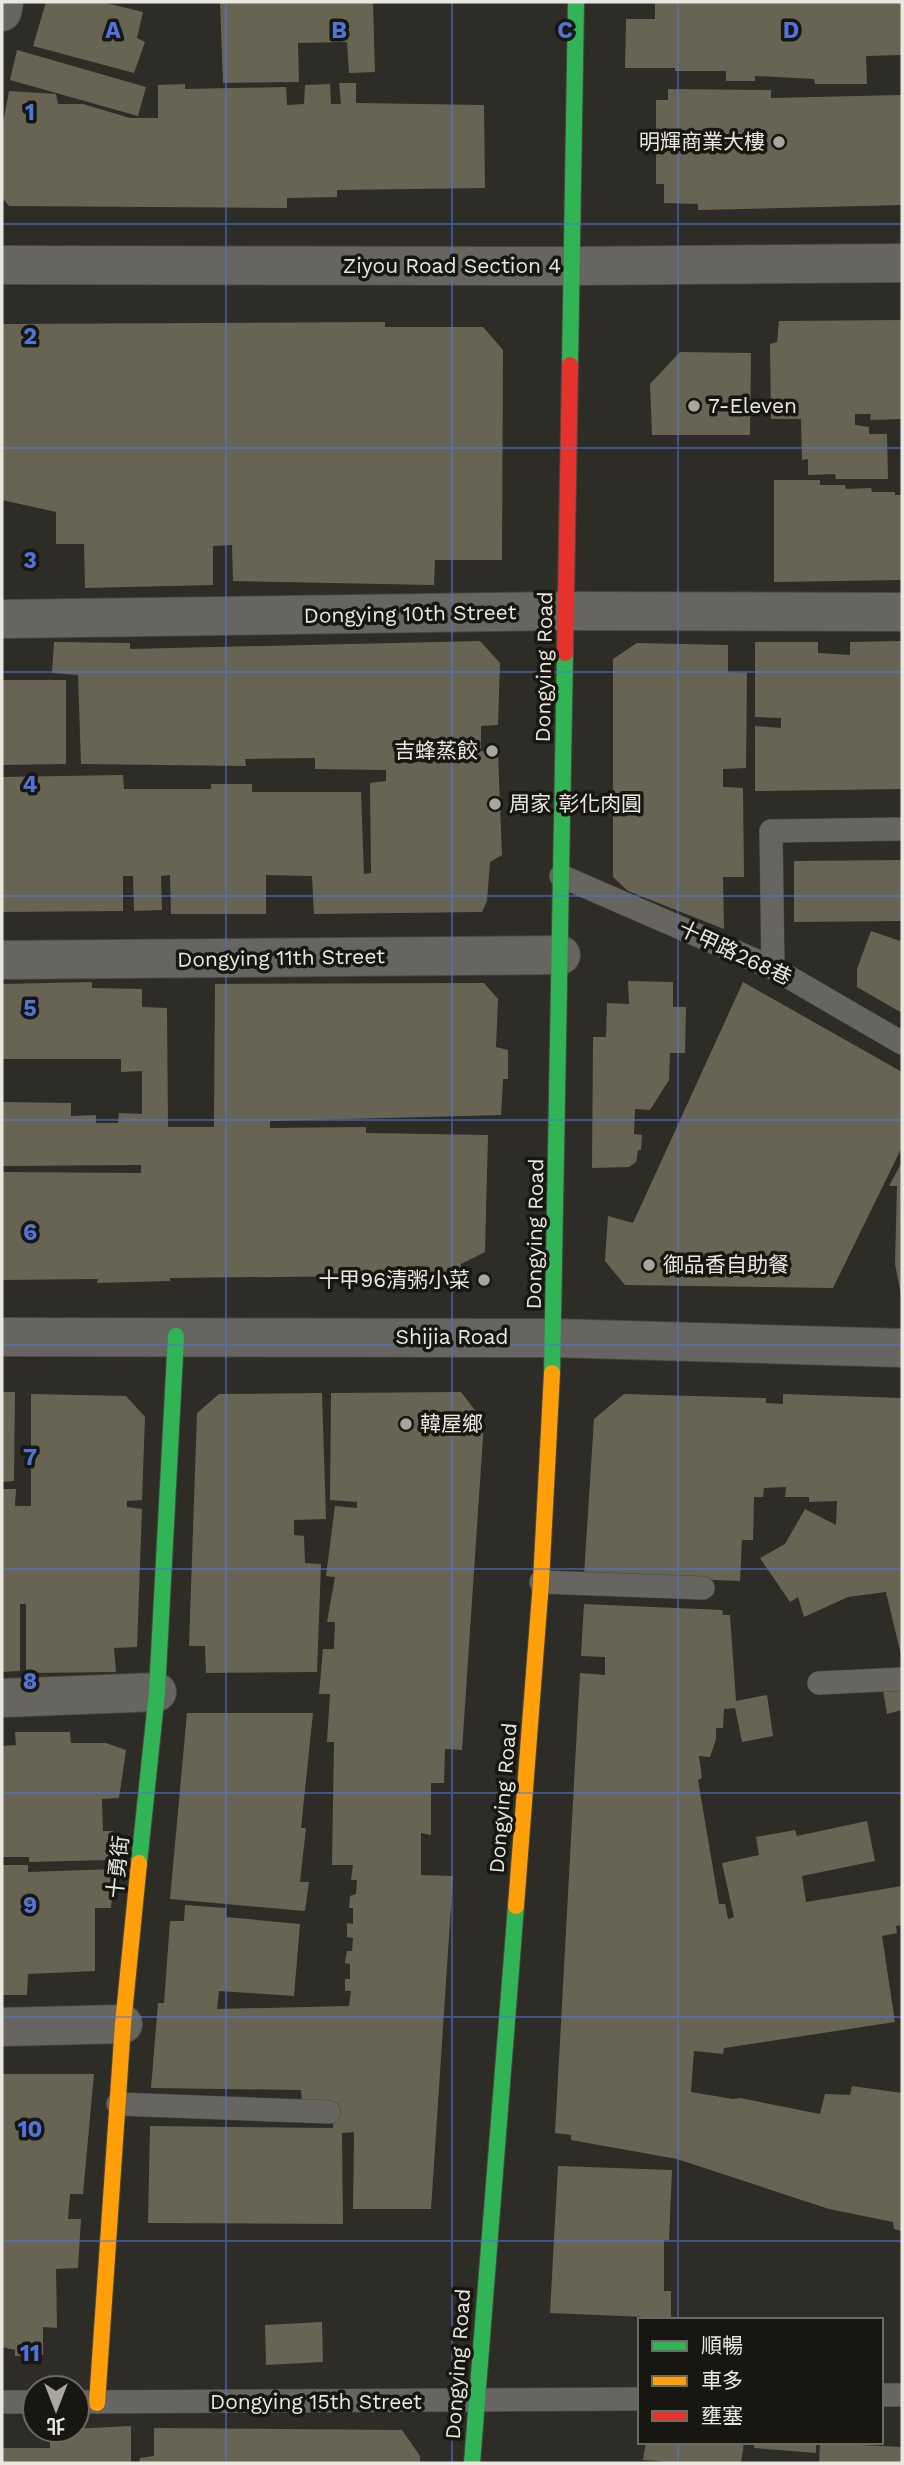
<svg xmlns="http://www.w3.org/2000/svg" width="904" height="2465" viewBox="0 0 904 2465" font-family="'Work Sans','Noto Sans TC',sans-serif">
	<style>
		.building { fill: #686454 }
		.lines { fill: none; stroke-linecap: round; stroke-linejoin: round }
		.lane-casing { stroke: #484742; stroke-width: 24 }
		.street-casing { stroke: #484742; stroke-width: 40 }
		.fast-casing { stroke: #484742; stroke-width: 18 }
		.slow-casing { stroke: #484742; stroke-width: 18 }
		.jam-casing { stroke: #484742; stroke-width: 18 }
		.lane { stroke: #666560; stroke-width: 23 }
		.street { stroke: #666560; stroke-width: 38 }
		.fast { stroke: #30b455; stroke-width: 16 }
		.slow { stroke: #ff9f0a; stroke-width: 16 }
		.jam { stroke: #e5322d; stroke-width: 16 }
		.grid { fill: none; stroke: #5074da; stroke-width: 2; stroke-opacity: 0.55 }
		.poi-dot { fill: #a8a69f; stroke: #181611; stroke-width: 2.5 }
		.labels { text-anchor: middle; stroke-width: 7; stroke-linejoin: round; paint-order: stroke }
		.poi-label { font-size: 21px; fill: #e9e7e0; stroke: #181611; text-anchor: start }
		.street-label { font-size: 21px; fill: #e9e7e0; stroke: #181611 }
		.grid-label { font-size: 23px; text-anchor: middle; font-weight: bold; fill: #5074da; stroke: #181611; stroke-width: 7; stroke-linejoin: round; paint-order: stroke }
	</style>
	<rect width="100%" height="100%" fill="#2e2c26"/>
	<g class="building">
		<polygon points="46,2 102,2 143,12 137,38 145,42 134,73 33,46"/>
		<polygon points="220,2 373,2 375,72 349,73 347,42 298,43 299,82 223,83"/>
		<polygon points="655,2 902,2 902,55 866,56 867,84 815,84 814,79 755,76 755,81 726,81 726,71 675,71 675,68 625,68 626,19 655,19"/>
		<polygon points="17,50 146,87 138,116 10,80"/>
		<polygon points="339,83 356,83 356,103 484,105 485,188 337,190 337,197 287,198 287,208 9,206 2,198 2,128 9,91 56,94 58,104 83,104 130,118 158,118 158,85 185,84 185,89 286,87 287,105 304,104 305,85 330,84 331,104 341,104"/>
		<polygon points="668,89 771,90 771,98 902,95 902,205 698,210 698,204 664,203 664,184 656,184 656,100 668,100"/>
		<polygon points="902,320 902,419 870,420 871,414 855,414 855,425 869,427 869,434 887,434 888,479 836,479 835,474 808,475 808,459 802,460 801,419 771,419 770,344 777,342 779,321"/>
		<polygon points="385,322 385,327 483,327 503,350 502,560 435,560 434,585 233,581 232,545 213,546 213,585 85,588 84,544 56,544 56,512 2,500 2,324"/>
		<polygon points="680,352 751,353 750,435 652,435 650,384"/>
		<polygon points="774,480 820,480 820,485 845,485 846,489 871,488 872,492 895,492 895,495 902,495 902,580 774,582"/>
		<polygon points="480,641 500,663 498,725 481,726 481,751 498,754 502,855 490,862 487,901 482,912 314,914 312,876 266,875 266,914 171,914 170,875 161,876 162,910 134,911 133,876 123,876 123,911 2,912 2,777 123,775 124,789 211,789 211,784 252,784 252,792 361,792 364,874 371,873 370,783 386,781 386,770 315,769 315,758 245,759 246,766 81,764 78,675 52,673 54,642 130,643 130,649"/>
		<polygon points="902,641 902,789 755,791 755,726 781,728 781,718 755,717 755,642 818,642 818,653 850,655 850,642"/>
		<polygon points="637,643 728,645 728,672 747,673 746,768 723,769 723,787 743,788 744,877 723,877 724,929 628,891 613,877 613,659"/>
		<polygon points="2,680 66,680 66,764 2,765"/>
		<polygon points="902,860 902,921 794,922 794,861"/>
		<polygon points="871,931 900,941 902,936 902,1013 857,987 857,969"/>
		<polygon points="628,981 673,982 673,1007 686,1007 685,1053 670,1053 669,1080 650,1110 635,1109 634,1134 642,1135 641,1150 638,1150 636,1162 629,1167 592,1168 593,1037 606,1037 607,1003 629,1004"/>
		<polygon points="92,982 92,988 142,989 142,1007 167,1008 168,1127 214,1127 215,984 484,983 498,999 496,1047 508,1050 508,1079 503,1079 501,1115 270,1121 270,1128 366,1127 366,1133 488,1135 485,1252 461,1264 461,1275 170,1278 170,1281 97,1283 98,1279 2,1280 2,1172 141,1173 141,1165 2,1166 2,1102 71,1103 71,1116 96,1115 96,1123 118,1123 119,1113 142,1114 142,1071 121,1072 121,1059 2,1059 2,984"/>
		<polygon points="743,982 902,1072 902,1147 833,1288 625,1285 605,1261 608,1216 633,1223"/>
		<polygon points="902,1162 902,1295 901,1295 895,1264 897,1186 889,1186"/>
		<polygon points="2,1392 15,1392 14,1481 2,1482"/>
		<polygon points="461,1392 484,1422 462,1750 445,1749 444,1783 431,1783 431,1835 421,1833 421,1875 453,1876 431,2209 353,2209 354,2132 342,2133 343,2224 148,2223 150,2126 333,2128 334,2104 302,2104 301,2090 151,2088 158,2003 164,2003 170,1921 184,1921 185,1905 226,1908 226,1917 300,1924 294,1996 219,1991 217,2009 349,2006 351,1991 345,1991 345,1979 350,1979 350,1964 345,1963 347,1951 352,1951 353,1938 347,1937 347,1923 353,1924 353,1908 349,1908 350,1896 356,1894 357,1880 351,1880 353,1865 332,1865 334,1742 327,1742 330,1694 319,1694 323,1649 334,1649 335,1622 327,1622 335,1577 326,1576 335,1506 357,1508 357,1502 330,1500 331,1393"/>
		<polygon points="322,1393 326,1519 294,1520 294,1535 304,1536 305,1563 321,1564 317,1672 206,1673 205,1646 189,1646 197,1413 219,1394"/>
		<polygon points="31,1394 126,1396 145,1417 142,1500 127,1501 127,1507 142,1509 137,1647 114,1648 116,1672 26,1673 26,1604 20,1604 20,1671 2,1672 2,1489 16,1489 15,1506 31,1506"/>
		<polygon points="624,1394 766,1398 766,1403 783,1404 783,1394 902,1398 902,1659 886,1592 848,1597 804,1617 798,1597 790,1602 760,1558 785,1544 805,1509 836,1525 837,1501 809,1502 809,1497 785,1497 786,1487 764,1488 763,1497 754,1497 753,1540 742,1540 740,1581 584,1575 594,1419"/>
		<polygon points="584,1604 722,1610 723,1615 730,1615 736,1701 767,1695 773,1736 742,1742 735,1708 724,1709 723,1728 716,1728 716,1739 710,1757 699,1756 702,1778 698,1780 719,1904 725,1904 728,1919 734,1917 722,1863 759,1855 756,1837 795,1830 797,1836 867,1821 875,1861 802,1876 806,1902 902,1886 902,1925 896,1926 897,1933 882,1936 895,2022 724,2048 723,2054 694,2051 691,2092 733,2099 740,2098 820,2114 825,2094 850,2095 852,2086 902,2093 902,2231 894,2229 893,2222 829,2209 677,2159 571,2140 571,2135 555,2133 580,1673 605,1675 605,1657 581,1656"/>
		<polygon points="902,1687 902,1710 887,1714 883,1690"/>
		<polygon points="187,1713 313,1713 301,1828 306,1828 300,1882 309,1882 305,1911 170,1899"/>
		<polygon points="15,1732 70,1732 71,1743 106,1743 126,1750 119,1798 102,1799 103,1831 113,1831 111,1860 29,1862 29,1857 2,1857 2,1746 16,1745"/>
		<polygon points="2,1865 28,1865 28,1872 115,1869 111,1908 95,1908 95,1971 28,1974 27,1995 2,1995"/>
		<polygon points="2,2074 94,2074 83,2194 70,2194 68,2219 81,2219 78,2268 56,2269 57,2328 43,2327 43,2355 15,2356 15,2350 2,2347"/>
		<polygon points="558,2166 672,2170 669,2240 664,2240 664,2291 671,2291 671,2318 550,2313"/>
		<polygon points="322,2322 323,2362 266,2365 265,2325"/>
		<polygon points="131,2426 131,2463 2,2463 2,2448 50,2448 50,2430"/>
		<polygon points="154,2428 402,2430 420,2456 420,2463 139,2463 140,2458 154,2456"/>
		<polygon points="646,2442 744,2442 741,2463 661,2463 661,2461 643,2460"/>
		<polygon points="754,2442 816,2443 816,2453 754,2448"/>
		<polygon points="820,2443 902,2447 902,2463 819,2463"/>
	</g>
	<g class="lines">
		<g class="lane-casing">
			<g id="lane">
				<polyline points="561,876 773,968 902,1043"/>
				<polyline points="773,968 771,831 902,829"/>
				<polyline points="541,1582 703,1588"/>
				<polyline points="819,1683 902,1679"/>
				<polyline points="118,2104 329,2112"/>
				<polyline points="881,2395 902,2395"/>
				<polyline points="2,2402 35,2402"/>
				<polyline points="77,2402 640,2399"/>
			</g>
		</g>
		<g class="street-casing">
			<g id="street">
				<polyline points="2,12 4,2"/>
				<polyline points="2,265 573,266 902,263"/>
				<polyline points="2,619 566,611 902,612"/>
				<polyline points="2,960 561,955"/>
				<polyline points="2,1337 554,1338 902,1348"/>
				<polyline points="2,1698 157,1692"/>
				<polyline points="2,2027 123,2024"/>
			</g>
		</g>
		<g class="fast-casing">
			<g id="fast">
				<polyline points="570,365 576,2"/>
				<polyline points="552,1373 565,653"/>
				<polyline points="139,1863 157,1692 176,1336"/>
				<polyline points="472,2463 516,1906"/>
			</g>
		</g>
		<g class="slow-casing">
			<g id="slow">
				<polyline points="516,1906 541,1582 552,1373"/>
				<polyline points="97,2403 123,2024 139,1863"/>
			</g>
		</g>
		<g class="jam-casing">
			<polyline id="jam" points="565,653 570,365"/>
		</g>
		<use href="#lane" class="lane"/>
		<use href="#street" class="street"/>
		<use href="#fast" class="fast"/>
		<use href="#slow" class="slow"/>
		<use href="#jam" class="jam"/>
	</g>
	<path class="grid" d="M226,2V2463M452,2V2463M678,2V2320M2,224H902M2,448H902M2,672H902M2,896H902M2,1120H902M2,1345H902M2,1569H902M2,1793H902M2,2017H902M2,2241H902M678,2442V2463"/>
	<g class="poi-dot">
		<circle cx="779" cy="142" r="7"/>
		<circle cx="694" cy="406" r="7"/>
		<circle cx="492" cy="751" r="7"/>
		<circle cx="495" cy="804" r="7"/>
		<circle cx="649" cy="1265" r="7"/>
		<circle cx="484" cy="1280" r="7"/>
		<circle cx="406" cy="1424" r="7"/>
	</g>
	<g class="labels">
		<g class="poi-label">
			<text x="765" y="149" text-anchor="end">明輝商業大樓</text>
			<text x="708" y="413">7-Eleven</text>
			<text x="478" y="758" text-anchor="end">吉蜂蒸餃</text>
			<text x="509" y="811">周家 彰化肉圓</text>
			<text x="663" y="1272">御品香自助餐</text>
			<text x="470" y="1287" text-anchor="end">十甲96清粥小菜</text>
			<text x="420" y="1431">韓屋鄉</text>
		</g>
		<g class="street-label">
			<text x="452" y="273">Ziyou Road Section 4</text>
			<text transform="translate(410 614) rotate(-1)" y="7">Dongying 10th Street</text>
			<text transform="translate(544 667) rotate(-89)" y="7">Dongying Road</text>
			<text transform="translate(735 953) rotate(25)" y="7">十甲路268巷</text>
			<text transform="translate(281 958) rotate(-1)" y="7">Dongying 11th Street</text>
			<text transform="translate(535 1234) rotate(-89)" y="7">Dongying Road</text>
			<text x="452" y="1344">Shijia Road</text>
			<text transform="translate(503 1798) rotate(-85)" y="7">Dongying Road</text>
			<text transform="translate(118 1867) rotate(-84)" y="7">十勇街</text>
			<text transform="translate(458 2364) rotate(-86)" y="7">Dongying Road</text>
			<text x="316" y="2409">Dongying 15th Street</text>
		</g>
	</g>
	<g class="grid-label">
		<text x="113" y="38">A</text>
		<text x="339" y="38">B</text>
		<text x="565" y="38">C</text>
		<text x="791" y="38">D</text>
		<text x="30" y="120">1</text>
		<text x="30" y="344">2</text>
		<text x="30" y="568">3</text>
		<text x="30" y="792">4</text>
		<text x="30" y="1016">5</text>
		<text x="30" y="1240">6</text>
		<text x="30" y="1465">7</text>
		<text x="30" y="1689">8</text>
		<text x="30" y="1913">9</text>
		<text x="30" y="2137">10</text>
		<text x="30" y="2361">11</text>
	</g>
	<rect width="904" height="2465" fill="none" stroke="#e9e7e0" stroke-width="7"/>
	<rect x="638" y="2318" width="245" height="126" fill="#181611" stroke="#6c6a64" stroke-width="2"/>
	<rect x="652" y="2341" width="35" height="10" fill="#30b455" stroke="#6c6a64" stroke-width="2"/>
	<text x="701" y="2353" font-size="21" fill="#e9e7e0">順暢</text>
	<rect x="652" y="2376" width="35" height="10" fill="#ff9f0a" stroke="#6c6a64" stroke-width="2"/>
	<text x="701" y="2388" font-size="21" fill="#e9e7e0">車多</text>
	<rect x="652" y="2411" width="35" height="10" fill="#e5322d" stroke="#6c6a64" stroke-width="2"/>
	<text x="701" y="2423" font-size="21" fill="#e9e7e0">壅塞</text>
	<g transform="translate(56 2409) rotate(180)"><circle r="33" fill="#181611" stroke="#6c6a64" stroke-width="2"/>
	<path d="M0-5L12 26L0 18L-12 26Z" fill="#a8a69f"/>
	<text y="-10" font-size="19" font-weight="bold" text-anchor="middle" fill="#e9e7e0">北</text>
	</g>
</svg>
